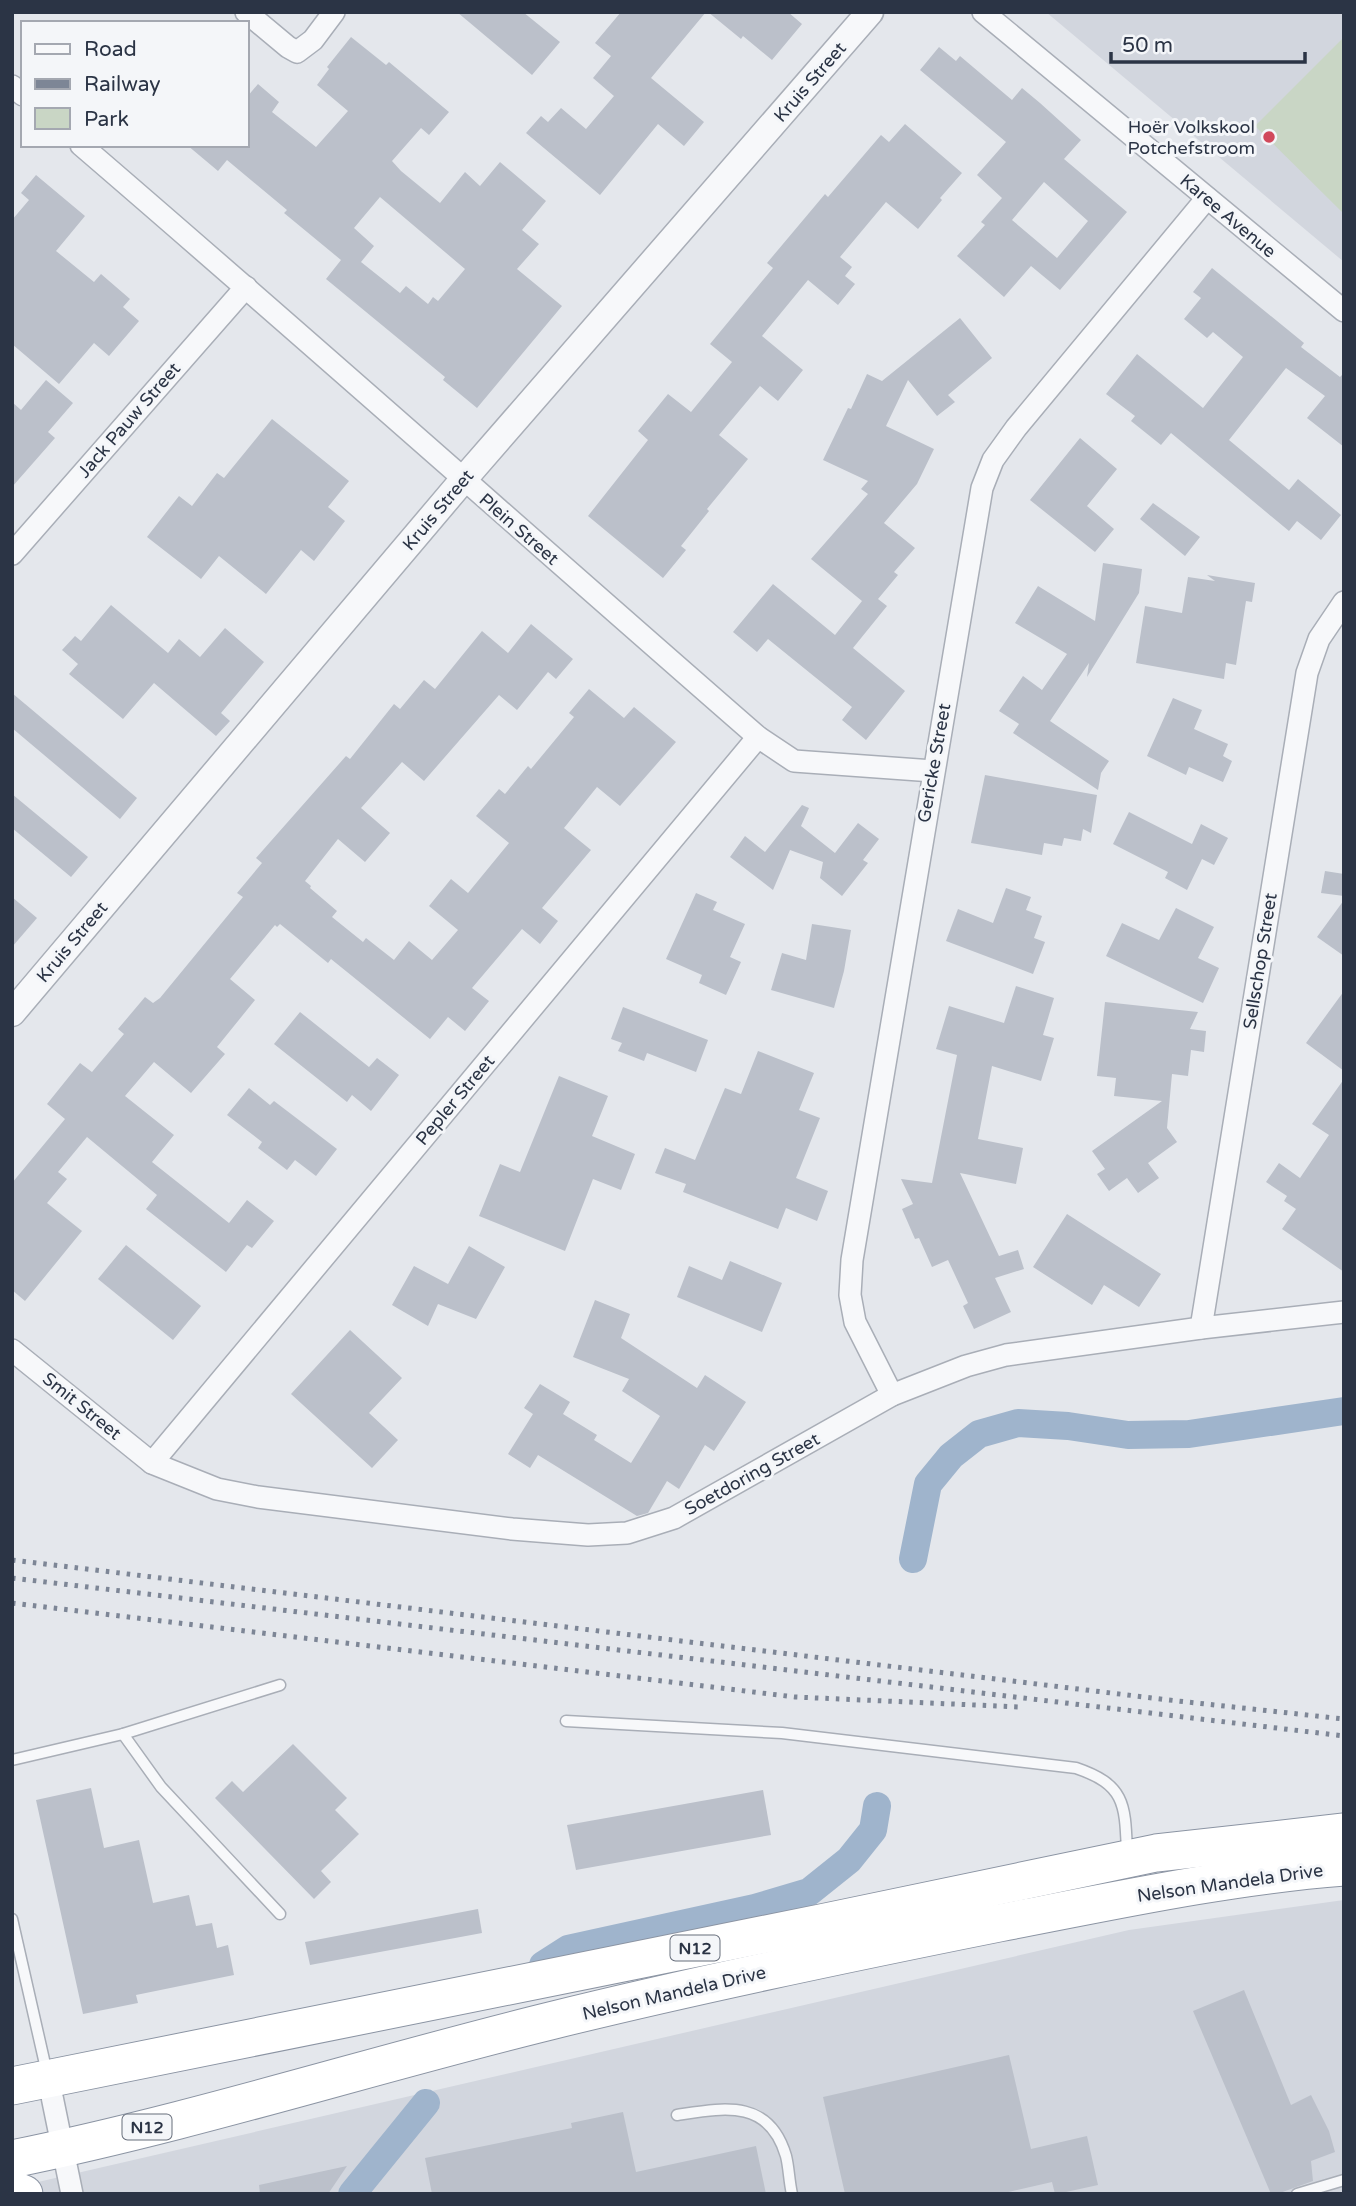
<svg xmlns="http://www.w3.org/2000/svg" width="1356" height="2206" viewBox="0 0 1356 2206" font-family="'Varela Round',sans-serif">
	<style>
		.built { fill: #d2d6de }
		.green { fill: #c9d6c5 }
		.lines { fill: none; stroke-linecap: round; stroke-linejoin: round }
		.canal { stroke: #9fb4cc; stroke-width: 28 }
		.building { fill: #bbc0ca; fill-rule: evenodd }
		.service-casing { stroke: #a9aeb7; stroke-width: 13 }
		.minor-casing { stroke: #a9aeb7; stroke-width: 24 }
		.tertiary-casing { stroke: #a9aeb7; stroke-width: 29 }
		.trunk-casing { stroke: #8b94a3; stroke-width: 39 }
		.service { stroke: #f7f8fa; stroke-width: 10 }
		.minor { stroke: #f7f8fa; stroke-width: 21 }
		.tertiary { stroke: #f7f8fa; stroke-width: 26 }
		.trunk { stroke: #fff; stroke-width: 37 }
		.rail { stroke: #7d8696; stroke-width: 5; stroke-dasharray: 3.5 7; stroke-linecap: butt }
		.poi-dot { fill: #d1495b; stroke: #f4f6f9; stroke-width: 2.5 }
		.labels { text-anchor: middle; stroke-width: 6; stroke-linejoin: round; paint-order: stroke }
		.shield { fill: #f4f6f9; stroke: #676e7b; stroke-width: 2 }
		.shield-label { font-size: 16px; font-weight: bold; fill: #2b3445 }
		.street-label { font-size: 18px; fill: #2b3445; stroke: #f4f6f9 }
		.poi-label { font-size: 18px; fill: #2b3445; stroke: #f4f6f9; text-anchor: end }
	</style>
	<rect width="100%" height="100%" fill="#e4e7ec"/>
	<g class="built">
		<polygon points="1046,12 1344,12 1344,262"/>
		<polygon points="1344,1900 1344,2194 12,2194 12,2188 1129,1930"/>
	</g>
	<polygon class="green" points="1344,37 1344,214 1255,126"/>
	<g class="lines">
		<g class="canal">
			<polyline points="913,1559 928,1484 951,1456 979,1434 1018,1423 1068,1426 1128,1435 1189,1434 1344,1411"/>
			<polyline points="543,1965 568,1949 755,1908 809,1892 849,1860 873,1830 877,1806"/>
			<polyline points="352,2194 426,2103"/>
		</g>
	</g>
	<g class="building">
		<polygon points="457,12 523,12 560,42 532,75"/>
		<polygon points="621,12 706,12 651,78 704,122 684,146 658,124 600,195 526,133 541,116 548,122 561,108 586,129 614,96 593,78 611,56 595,43"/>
		<polygon points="708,12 788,12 802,24 772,60 743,36 741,39"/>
		<path d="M351,37L386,65L389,62L449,112L429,135L421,128L392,161L401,171L440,203L465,172L480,186L500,162L546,201L522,230L539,244L517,269L562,306L477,408L443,380L445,377L326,279L341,260L284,213L287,210L227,160L218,171L187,145H247V97L258,84L279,102L272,112L316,147L348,111L317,85L329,69L327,67ZM380,197L465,269L438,301L433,297L428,304L406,286L400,293L361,262L374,246L354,228Z"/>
		<path d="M939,47L956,61L960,56L1012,100L1022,88L1040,103L1081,140L1064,159L1127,212L1060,290L1031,266L1004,297L957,256L985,225L981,222L1002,198L977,175L1006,142L920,70ZM1044,182L1088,221L1057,258L1012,220Z"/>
		<polygon points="905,124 962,173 940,198 942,200 918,229 886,202 840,257 852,267 845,276 855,284 838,305 808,280 762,336 803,370 778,401 760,386 719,435 748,459 707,509 709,511 681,546 686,550 663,578 588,516 648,440 638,431 668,394 691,412 732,362 710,344 773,268 767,263 825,194 828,197 881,135 889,142"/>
		<polygon points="36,175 85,216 56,251 94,282 101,274 130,299 123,307 139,321 109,356 94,343 59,384 12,344 12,220 29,200 21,193"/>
		<polygon points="1212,268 1304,343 1301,347 1340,377 1344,373 1344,447 1307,418 1325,396 1286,368 1229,440 1289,490 1298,479 1341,515 1321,540 1297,521 1289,531 1171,433 1161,445 1131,421 1135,416 1106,394 1137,354 1203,408 1243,357 1213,332 1207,338 1184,319 1201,298 1193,292"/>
		<polygon points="960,318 992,358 948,395 955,402 937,416 908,380 886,426 934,449 917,484 884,523 915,548 894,572 898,575 878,599 887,606 853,648 905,691 866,740 842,720 852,707 768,639 757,652 733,632 773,584 835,635 862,601 811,559 868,494 861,489 868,481 823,460 848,408 851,409 867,374 882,381"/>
		<polygon points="46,380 73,403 48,432 55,438 12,487 12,402 21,410"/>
		<polygon points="272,419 349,481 328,507 345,521 314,561 301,550 266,594 219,556 201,579 147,537 179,496 192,506 217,473 224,478"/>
		<polygon points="1080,438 1117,469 1087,506 1114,529 1095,552 1030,500"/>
		<polygon points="1153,503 1200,537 1185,556 1140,519"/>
		<polygon points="1103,563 1142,569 1139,593 1087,677 1089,663 1050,721 1109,761 1101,773 1098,790 1013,733 1019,724 999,711 1023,676 1042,690 1067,654 1015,623 1038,586 1095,621"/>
		<polygon points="1207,575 1255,583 1252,602 1246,601 1236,665 1226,663 1224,679 1136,663 1145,606 1182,613 1188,577 1215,581"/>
		<polygon points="111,605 168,653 179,639 200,657 225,628 264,662 221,713 230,721 216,736 154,683 123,719 69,674 78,664 62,650 75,636 81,641"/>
		<polygon points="531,624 573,659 556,679 548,672 517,710 499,695 424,781 402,762 361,808 390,833 365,862 338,839 305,881 311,886 310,888 337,911 332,917 363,942 366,938 394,960 409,941 432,960 458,930 429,906 451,879 468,893 509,843 476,816 499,789 505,794 528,766 531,769 574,717 569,713 589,689 624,718 634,707 676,742 620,806 597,787 564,828 591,850 542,908 558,921 540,944 522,929 472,988 489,1001 465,1031 448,1017 430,1039 331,959 328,963 280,924 277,927 275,925 230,979 255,1000 217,1047 225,1054 191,1093 154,1062 125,1096 174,1135 152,1162 229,1223 247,1200 274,1221 252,1248 247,1245 226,1272 146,1209 157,1195 87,1137 58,1172 67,1179 47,1203 82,1231 25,1301 12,1290 12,1183 65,1119 47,1104 80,1063 92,1072 124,1034 118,1029 145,997 153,1003 160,998 243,897 237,893 262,863 256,858 346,756 350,759 394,704 400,709 424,680 435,689 482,631 508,653"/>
		<polygon points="12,693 137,798 120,819 12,728"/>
		<polygon points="1173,698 1202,710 1194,729 1228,744 1223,756 1232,761 1223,782 1189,767 1186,775 1147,756"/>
		<polygon points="985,775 1097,795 1091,833 1083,829 1081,841 1064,838 1062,846 1044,843 1042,855 971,843"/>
		<polygon points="12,794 88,857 71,877 12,828"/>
		<polygon points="802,805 809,808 801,826 835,853 858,823 879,839 863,860 868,863 842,896 820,878 823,862 790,850 773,890 730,857 745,836 765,852"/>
		<polygon points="1129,812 1192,844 1201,824 1228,838 1214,865 1202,859 1187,890 1165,878 1168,872 1113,844"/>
		<polygon points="1325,871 1344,874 1344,896 1321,893"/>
		<polygon points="1006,888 1031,897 1026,910 1042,916 1034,938 1045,942 1033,974 946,941 958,909 993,923"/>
		<polygon points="696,893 717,902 713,910 745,924 730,957 741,962 726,995 699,983 702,975 666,959"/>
		<polygon points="12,897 37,918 12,947"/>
		<polygon points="1344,900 1344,956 1317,937"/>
		<polygon points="1176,908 1214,927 1198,958 1219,968 1203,1003 1106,956 1122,923 1159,940"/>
		<polygon points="812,924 851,930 844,971 834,1008 771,990 782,953 806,960"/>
		<polygon points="1016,986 1054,998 1043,1035 1054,1038 1041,1081 992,1066 978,1139 1023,1148 1016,1184 960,1173 999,1256 1018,1250 1024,1269 995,1278 1011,1312 974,1329 963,1306 968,1303 948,1260 932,1267 919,1238 915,1239 902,1209 913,1204 901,1179 932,1183 957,1055 936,1049 949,1006 1004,1023"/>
		<polygon points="1344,991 1344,1071 1306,1043"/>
		<polygon points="1105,1002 1198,1012 1190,1029 1206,1031 1204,1052 1191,1050 1188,1076 1172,1074 1167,1128 1177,1142 1148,1163 1159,1178 1138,1193 1127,1178 1109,1191 1097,1174 1105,1169 1092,1151 1162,1101 1114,1096 1116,1078 1097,1076"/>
		<polygon points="623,1007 708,1040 696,1072 647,1053 644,1061 618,1051 622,1043 611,1039"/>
		<polygon points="300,1012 369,1067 377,1058 399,1075 371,1111 352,1095 347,1102 274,1044"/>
		<polygon points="758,1051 814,1073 799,1110 820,1118 796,1178 828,1191 817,1221 786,1208 778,1229 683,1192 686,1184 655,1173 665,1148 695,1160 725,1088 741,1094"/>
		<polygon points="559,1076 608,1096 592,1136 635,1154 621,1190 593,1179 565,1251 479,1216 500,1164 520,1172"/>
		<polygon points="1344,1079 1344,1272 1282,1229 1296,1209 1284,1201 1287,1196 1266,1182 1279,1163 1300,1178 1329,1135 1312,1124"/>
		<polygon points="249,1088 270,1105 274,1101 337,1149 316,1176 295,1160 287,1170 258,1148 262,1142 227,1115"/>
		<polygon points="1067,1214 1161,1274 1139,1307 1104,1285 1092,1305 1033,1267"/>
		<polygon points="126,1245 201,1306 173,1340 98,1279"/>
		<polygon points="469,1246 505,1267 476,1319 438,1304 428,1326 392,1305 414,1266 448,1284"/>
		<polygon points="730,1261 782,1283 762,1332 677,1297 689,1266 722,1280"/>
		<polygon points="595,1300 630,1314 621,1338 697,1388 705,1375 746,1402 714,1451 705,1445 679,1489 667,1481 648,1513 637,1516 538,1455 530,1468 508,1454 533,1414 524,1408 540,1384 570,1402 563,1414 597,1435 594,1440 631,1463 660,1416 622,1391 629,1379 573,1357"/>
		<polygon points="350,1330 402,1378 369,1413 398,1440 372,1468 291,1394"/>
		<polygon points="293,1744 347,1798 335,1810 359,1834 321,1871 331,1882 314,1899 215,1798 232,1781 243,1792"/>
		<polygon points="91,1788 104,1848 139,1840 153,1903 189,1895 196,1926 212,1923 217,1948 228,1945 234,1975 136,1995 138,2003 83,2014 36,1800"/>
		<polygon points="763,1790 771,1835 576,1870 567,1825"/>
		<polygon points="478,1909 482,1933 310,1965 305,1942"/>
		<polygon points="1244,1990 1291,2105 1311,2095 1329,2131 1335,2152 1311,2161 1313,2181 1277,2194 1271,2194 1193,2011"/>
		<polygon points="1009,2055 1031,2149 1087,2136 1098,2185 1057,2194 1055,2194 1052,2182 1000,2194 845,2194 823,2097"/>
		<polygon points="623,2112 636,2172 756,2146 766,2194 432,2194 425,2158 572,2128 571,2123"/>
		<polygon points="347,2166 328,2194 260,2194 259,2185"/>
	</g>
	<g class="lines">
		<g class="service-casing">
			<g id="service">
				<path d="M566,1721L782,1733L1076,1768C1126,1785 1125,1805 1127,1853"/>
				<polyline points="123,1734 280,1685"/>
				<polyline points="12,1760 123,1734 161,1787 280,1914"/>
				<polyline points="12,1919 47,2073"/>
				<path d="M677,2115C723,2108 769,2098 786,2156C789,2168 789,2181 792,2194"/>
				<polyline points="1297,2194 1344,2180"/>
			</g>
		</g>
		<g class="minor-casing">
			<g id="minor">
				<polyline points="246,12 288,47 297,52 313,40 334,12"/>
				<polyline points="983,12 1344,311"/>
				<polyline points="12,86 23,95"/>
				<path d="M81,145C308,340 532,540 758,737L794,761L933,771"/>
				<polyline points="12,554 246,287"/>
				<polyline points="1201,1328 1307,673 1319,639 1344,602"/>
				<polyline points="12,1350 152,1463 217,1489 258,1497 512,1529 588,1535 627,1533 674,1518 892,1395 966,1366 1006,1355 1201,1328 1344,1312"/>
				<polyline points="892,1395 855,1322 850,1295 852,1260 982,488 993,460 1016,428 1207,198"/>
				<polyline points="152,1463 758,737"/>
				<polyline points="48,2077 72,2194"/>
			</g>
		</g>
		<g class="tertiary-casing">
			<polyline id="tertiary" points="12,1013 463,480 870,12"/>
		</g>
		<g class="trunk-casing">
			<g id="trunk">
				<polyline points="12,2086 821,1923 1156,1853 1344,1832"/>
				<path d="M12,2159C194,2122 371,2065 550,2021C699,1984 849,1953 999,1923C1113,1901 1228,1876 1344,1867"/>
				<polyline points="12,2189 24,2194"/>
			</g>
		</g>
		<use href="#service" class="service"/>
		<use href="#minor" class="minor"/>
		<use href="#tertiary" class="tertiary"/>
		<use href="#trunk" class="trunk"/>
		<g class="rail">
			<polyline points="12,1560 1169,1700 1344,1719"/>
			<polyline points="12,1578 1344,1736"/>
			<polyline points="12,1603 795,1697 1020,1707"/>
		</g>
	</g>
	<circle class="poi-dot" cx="1269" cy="137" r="7"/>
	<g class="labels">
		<g class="shield">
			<rect x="670.5" y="1935.5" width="49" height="25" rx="5"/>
			<rect x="122.5" y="2114.5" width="49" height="25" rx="5"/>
		</g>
		<g class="shield-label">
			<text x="695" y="1954">N12</text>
			<text x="147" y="2133">N12</text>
		</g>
		<g class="street-label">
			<text transform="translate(810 82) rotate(-49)" y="6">Kruis Street</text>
			<text transform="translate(1228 216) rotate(40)" y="6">Karee Avenue</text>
			<text transform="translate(129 420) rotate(-49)" y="6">Jack Pauw Street</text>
			<text transform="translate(438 510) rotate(-50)" y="6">Kruis Street</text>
			<text transform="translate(519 529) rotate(41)" y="6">Plein Street</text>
			<text transform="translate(934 763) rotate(-80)" y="6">Gericke Street</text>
			<text transform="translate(72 942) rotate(-50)" y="6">Kruis Street</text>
			<text transform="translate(1260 961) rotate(-81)" y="6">Sellschop Street</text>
			<text transform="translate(455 1100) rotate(-50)" y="6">Pepler Street</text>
			<text transform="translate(82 1406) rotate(39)" y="6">Smit Street</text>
			<text transform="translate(752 1474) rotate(-29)" y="6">Soetdoring Street</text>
			<text transform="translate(1230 1883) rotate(-8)" y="6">Nelson Mandela Drive</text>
			<text transform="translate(674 1993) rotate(-13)" y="6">Nelson Mandela Drive</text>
		</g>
		<g class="poi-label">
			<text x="1255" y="133">Hoër Volkskool<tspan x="1255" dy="21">Potchefstroom</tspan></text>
		</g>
	</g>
	<rect width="1356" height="2206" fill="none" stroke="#2b3445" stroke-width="28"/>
	<rect x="21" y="21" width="228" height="126" fill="#f4f6f9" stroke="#a4a8b1" stroke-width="2"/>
	<rect x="35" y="44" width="35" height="10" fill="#f7f8fa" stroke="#a4a8b1" stroke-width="2"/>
	<text x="84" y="56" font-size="21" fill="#2b3445">Road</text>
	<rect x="35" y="79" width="35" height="10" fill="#7d8696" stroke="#a4a8b1" stroke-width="2"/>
	<text x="84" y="91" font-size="21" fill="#2b3445">Railway</text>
	<rect x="35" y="108" width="35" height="21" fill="#c9d6c5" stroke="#a4a8b1" stroke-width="2"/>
	<text x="84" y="126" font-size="21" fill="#2b3445">Park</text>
	<path d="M1111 52v10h194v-10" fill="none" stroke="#2b3445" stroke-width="3.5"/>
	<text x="1122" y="52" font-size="21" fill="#2b3445" stroke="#f4f6f9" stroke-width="5" paint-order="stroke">50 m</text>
</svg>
